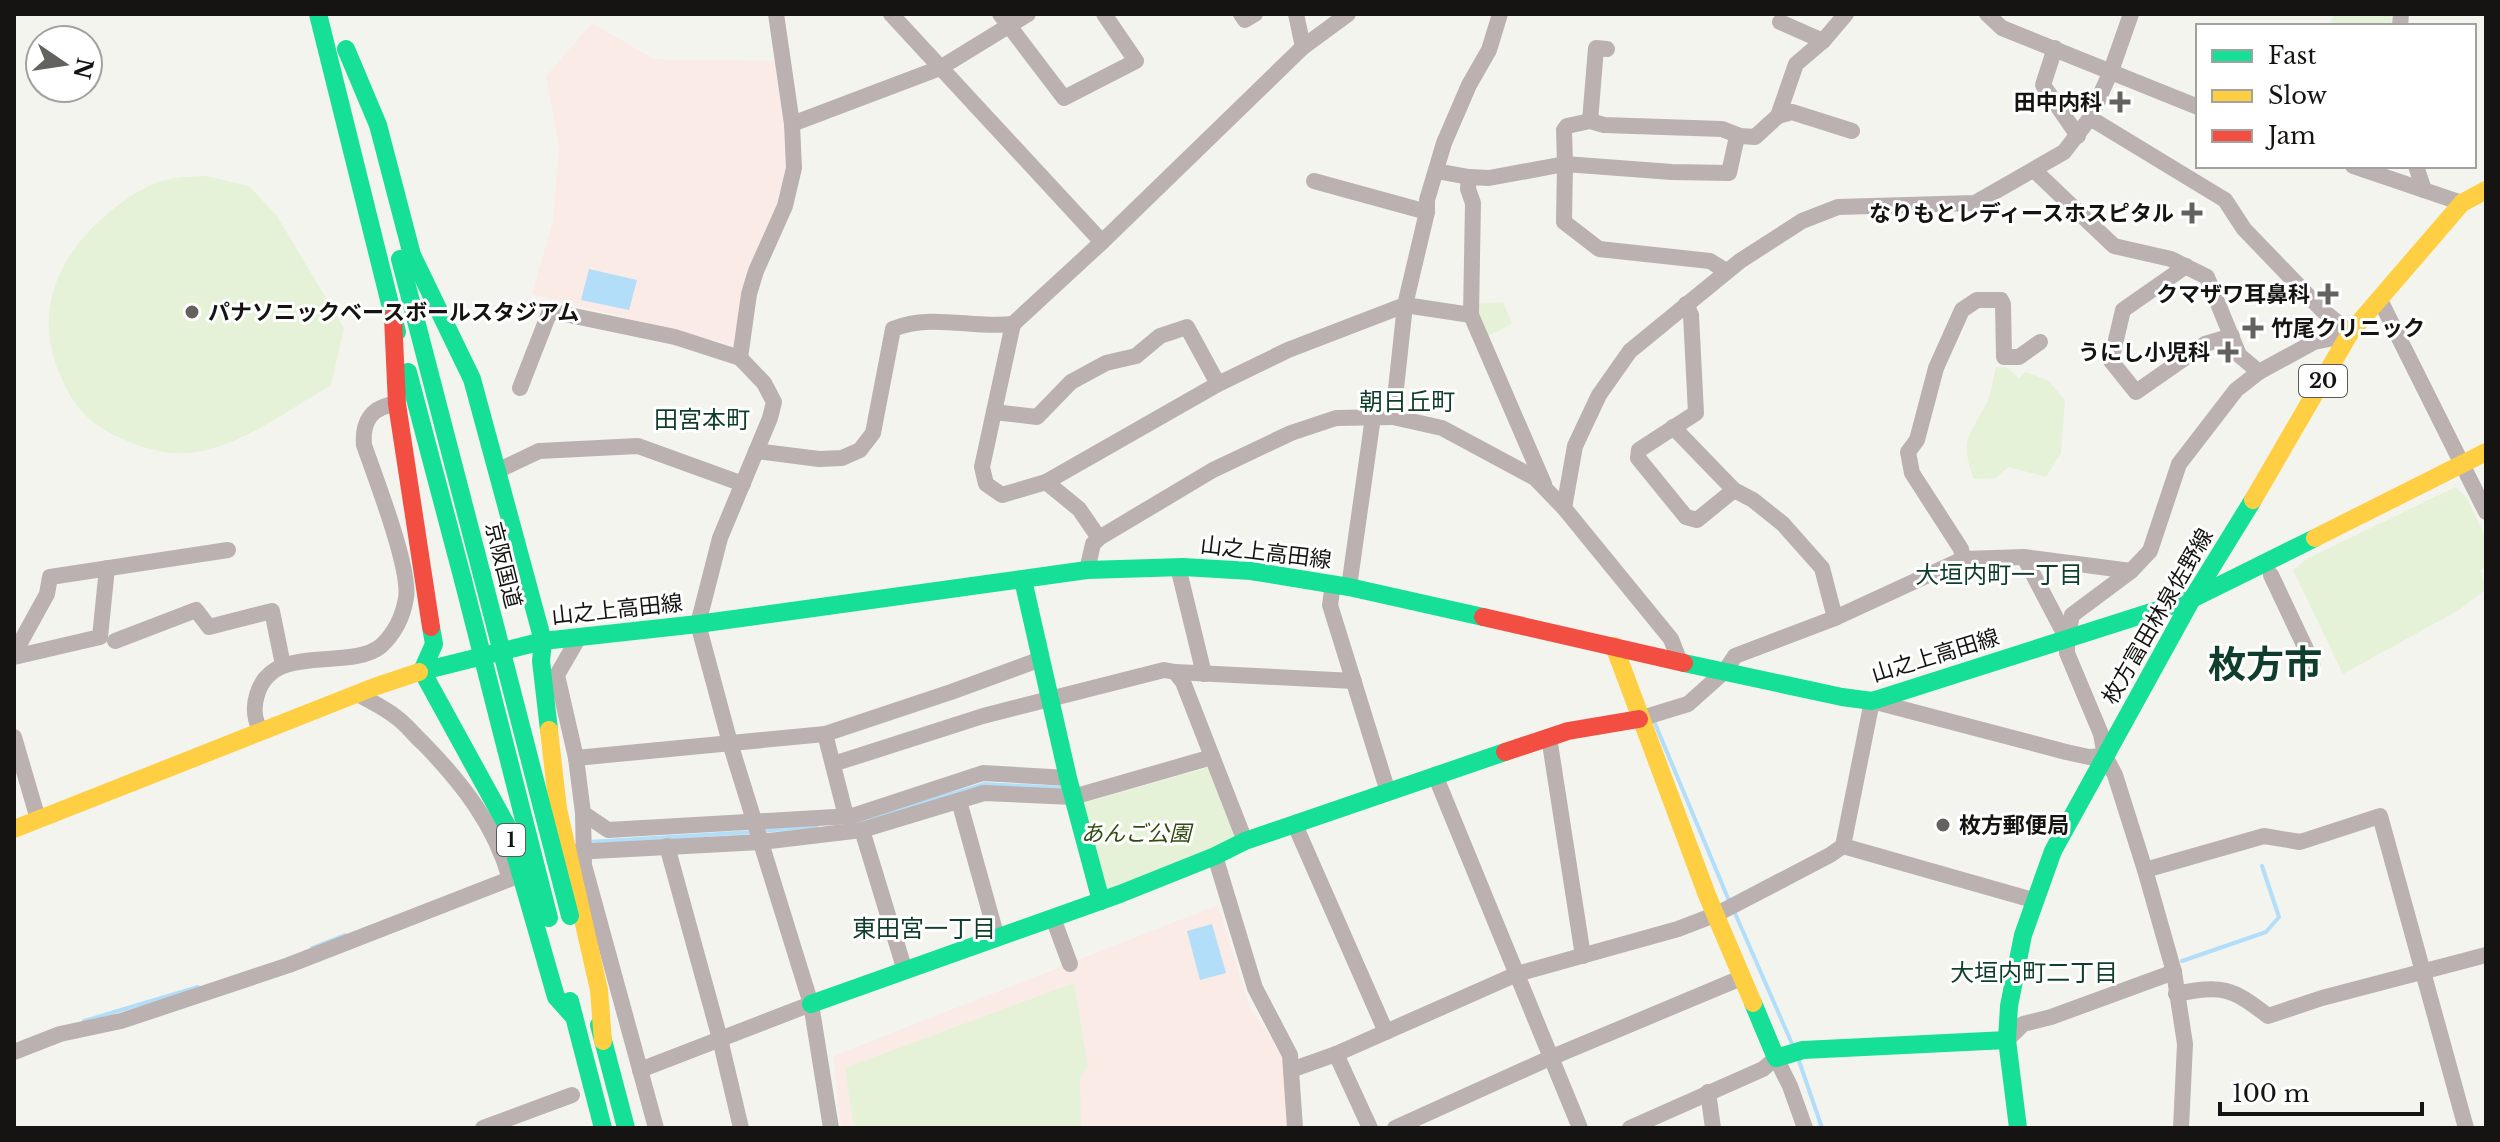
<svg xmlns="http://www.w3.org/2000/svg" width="2500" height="1142" viewBox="0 0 2500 1142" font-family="'Libre Baskerville','Noto Sans JP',serif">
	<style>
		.education { fill: #faebe7 }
		.green { fill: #e5f2d7 }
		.water { fill: #b2def9 }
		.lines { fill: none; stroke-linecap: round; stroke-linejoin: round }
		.stream { stroke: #b2def9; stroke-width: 4 }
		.street { stroke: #bbb1b1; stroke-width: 16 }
		.fast { stroke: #16e098; stroke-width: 18 }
		.slow { stroke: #ffcf43; stroke-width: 18 }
		.jam { stroke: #f24e42; stroke-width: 18 }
		.fast-bridge { stroke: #16e098; stroke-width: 18 }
		.poi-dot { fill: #63625f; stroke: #fff; stroke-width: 3 }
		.labels { text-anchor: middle; stroke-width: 6; stroke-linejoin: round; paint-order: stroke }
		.shield { fill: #fff; stroke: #5b5a59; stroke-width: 2 }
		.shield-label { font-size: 20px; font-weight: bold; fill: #151412 }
		.poi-label { font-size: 22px; font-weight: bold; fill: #151412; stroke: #fff; text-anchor: end }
		.street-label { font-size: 22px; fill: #151412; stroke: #fff }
		.park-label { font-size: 22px; font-style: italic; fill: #304c0f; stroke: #fff }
		.neighbourhood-label { font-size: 24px; fill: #103e2c; stroke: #fff }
		.town-label { font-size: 38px; font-weight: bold; fill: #103e2c; stroke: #fff }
	</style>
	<rect width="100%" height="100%" fill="#f4f4ef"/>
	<g class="education">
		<polygon points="592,23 654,59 776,61 786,119 788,164 779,204 736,346 532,294 553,221 559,146 546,76"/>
		<polygon points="1218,905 1250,1008 1285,1056 1289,1128 841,1128 833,1056"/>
	</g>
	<g class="green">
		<polygon points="2335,14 2391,14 2392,26 2328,26"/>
		<path d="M206,176L249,186L277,216L344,328L331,385C288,410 240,448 188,453C164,455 139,447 118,437C87,422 74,407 61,377C32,313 57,257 107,214C124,200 147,183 170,179C181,176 195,177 206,176Z"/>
		<polygon points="1503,302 1512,324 1484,338 1473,304"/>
		<path d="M1996,367H2006L2019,378L2026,372L2049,381L2065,400L2061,453L2046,477L2009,467L1995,478L1974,479C1959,440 1969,437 1986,404C1992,393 1993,379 1996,367Z"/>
		<polygon points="2455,487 2467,498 2486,538 2486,567 2480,570 2486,589 2459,610 2343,674 2293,570 2307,559"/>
		<polygon points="1210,767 1238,838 1106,893 1084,803"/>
		<polygon points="1074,983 1088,1066 1080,1079 1081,1128 854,1128 845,1068"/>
	</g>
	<g class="water">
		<polygon points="589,269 637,280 629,310 581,300"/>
		<polygon points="1212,924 1226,973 1200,980 1187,931"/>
	</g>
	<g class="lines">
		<g class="stream">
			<polyline points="1654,721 1730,903"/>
			<polyline points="861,821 985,784 1063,788"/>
			<polyline points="762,831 817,826"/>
			<polyline points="588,842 753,832"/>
			<polyline points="1734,911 1793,1046"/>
			<polyline points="312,948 345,935"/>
			<polyline points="2182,961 2266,932 2279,917 2262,866"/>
			<polyline points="84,1021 198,987"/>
			<polyline points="1798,1058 1822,1128"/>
		</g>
		<g class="street">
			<polyline points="891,14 1102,242"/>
			<polyline points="1000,14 1064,98 1136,61 1104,14"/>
			<polyline points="1241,14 1245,20 1255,14"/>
			<polyline points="1296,14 1303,47"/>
			<polyline points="1500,14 1489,50 1469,85 1444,143 1427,200 1427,212 1405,305 1393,417 1442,428 1535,478 1564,508 1671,639 1680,662"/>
			<polyline points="1987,14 2002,28 2198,107"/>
			<polyline points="1780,22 1823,41"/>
			<polyline points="2400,26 2401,14"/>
			<polyline points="2055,48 2043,85 2078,136"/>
			<polyline points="1778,116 1792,112 1852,131"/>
			<polyline points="2090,118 2225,200 2244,229 2322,310 2350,333"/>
			<polyline points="1590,121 1596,48 1607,49"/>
			<polyline points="792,124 940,68 1028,14"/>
			<polyline points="2353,166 2462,203"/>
			<polyline points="2416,166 2424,190"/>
			<polyline points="1436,171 1469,177 1489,178 1565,164 1564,130 1567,126 1590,121 1604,125 1722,129 1740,136 1755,137 1778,116 1796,64 1823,41 1846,14"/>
			<polyline points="2035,171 2114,246 2171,259 2207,277 2239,355 2259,372"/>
			<polyline points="1469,177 1468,189 1473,203 1471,315 1544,484"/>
			<polyline points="1314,181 1427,212"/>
			<polyline points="2186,266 2123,310 2111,361 2136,392 2205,344 2232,336"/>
			<polyline points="1726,271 1710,261 1599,249 1564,222 1565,164 1672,172 1729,173 1736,141 1740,136"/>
			<polyline points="2380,300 2486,512"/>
			<polyline points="1686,304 1691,315 1696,413 1639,450 1638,458 1686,517 1697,520 1734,490"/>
			<polyline points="1013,324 982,467 986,484 1002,495 1046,482 1218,384 1288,350 1405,305 1471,315"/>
			<polyline points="740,358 749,294 756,271 785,206 794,168 792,124 776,14"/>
			<polyline points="520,388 550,311 675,337 740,358 764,383 774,402 770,418 720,538 698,624 730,743 811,1004 831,1128"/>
			<polyline points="994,412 1037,417 1071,382 1106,363 1136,356 1160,336 1187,327 1218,384"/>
			<polyline points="1673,427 1734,490 1753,500 1783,524 1822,568 1835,618"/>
			<path d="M756,451L819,459L842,458L860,450L873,433L893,329C933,313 972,329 1013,324L1102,242L1303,47L1348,14"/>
			<polyline points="497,471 539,451 638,446 743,484"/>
			<polyline points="1046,482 1079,509 1099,538"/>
			<polyline points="1564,508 1575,446 1599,395 1630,351 1740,261 1802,221 1838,207 1975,203 2064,152 2090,118 2111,71 2131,14"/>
			<polyline points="2024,557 2067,639"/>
			<polyline points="1963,559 1961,549 1912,473 1908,452 1917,440 1936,368 1962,310 1977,300 2001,300 2003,304 2004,357 2019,357 2040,342"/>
			<polyline points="1178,567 1204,674"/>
			<polyline points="1087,570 1093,544 1099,538 1213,470 1291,433 1336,418 1393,417"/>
			<polyline points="2271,575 2313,664"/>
			<polyline points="1333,584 1330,605 1388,792"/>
			<polyline points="1349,587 1373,417"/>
			<polyline points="579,637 557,675 576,758 583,813 608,830 852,816 983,773 1068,778"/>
			<polyline points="115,641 196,610 209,627 272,611 283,665"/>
			<polyline points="14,654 47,594 50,577 228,550"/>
			<polyline points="14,657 100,637 107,568"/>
			<polyline points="1175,672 1354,681"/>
			<polyline points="1639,719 1688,704 1725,671 1735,656 1835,618 1963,559 2024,557 2131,571"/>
			<path d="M260,730C254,718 253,708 257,695C272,641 349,672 381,646C395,633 403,616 406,598C411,569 375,477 364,445C362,421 372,406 397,404"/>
			<polyline points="825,734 846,816"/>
			<polyline points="14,737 38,819"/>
			<polyline points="1549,737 1583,956"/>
			<polyline points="2105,756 2101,734 2067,653 2067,639 2072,615 2131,571 2150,551 2179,464 2236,390 2259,372 2314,342 2349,335"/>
			<polyline points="576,758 825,734 951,692 1041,659"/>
			<polyline points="833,764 983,716 1164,670 1175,672 1183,682 1245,841"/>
			<polyline points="1435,775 1580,1128"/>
			<polyline points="959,801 997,938"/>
			<polyline points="583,813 584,865 656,1128"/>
			<polyline points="1295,825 1386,1032"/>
			<polyline points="862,830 905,971"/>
			<polyline points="667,846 720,1039 741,1128"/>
			<polyline points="1843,846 2033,900"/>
			<polyline points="574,852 761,842 862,830 984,793 1073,797 1212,757"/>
			<polyline points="1215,856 1255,988 1290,1055 1295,1128"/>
			<polyline points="2145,870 2264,836 2300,842 2380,816 2466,1128"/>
			<polyline points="1053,918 1070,964"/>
			<path d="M2176,994C2222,985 2231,987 2268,1016L2322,998L2486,955"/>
			<polyline points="2007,1040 2023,1024 2051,1017 2174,972"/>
			<path d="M14,1052L60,1034L121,1021L289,965L510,879C495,825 462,783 423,743C414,735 406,724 396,717C385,708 370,701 358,694"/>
			<polyline points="1336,1054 1370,1128"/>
			<polyline points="640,1070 811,1004"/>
			<polyline points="1291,1070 1336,1054 1517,974 1678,929 1717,914 1830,855 1843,846 1872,701 2066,752 2089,757 2105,756 2115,775 2145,870 2174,972 2185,1044 2181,1128"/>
			<polyline points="1708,1092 1713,1128"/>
			<polyline points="483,1128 572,1095"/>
			<polyline points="1395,1128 1550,1058 1741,978"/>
			<polyline points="1630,1128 1763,1069 1776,1058 1790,1086 1805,1128"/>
		</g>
		<g class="fast">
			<polyline points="318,14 397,332"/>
			<polyline points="346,49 378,125 412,255 472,379 543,641 541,661 549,730"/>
			<polyline points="400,259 482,575"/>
			<polyline points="408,372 463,580"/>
			<polyline points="1023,580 1068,778 1101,901"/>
			<polyline points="431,627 434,644 422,671 507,826 556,997 574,1017"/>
			<polyline points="1684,663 1842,697 1872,701 2192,599 2315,538"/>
			<polyline points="419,672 543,641 698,624 1087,570 1183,567 1251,571 1349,587 1483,617"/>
			<polyline points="570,1001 603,1128"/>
			<polyline points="1753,1003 1776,1058 1803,1050 2007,1040"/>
			<polyline points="811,1004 1120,894 1215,856 1245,841 1505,752"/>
			<polyline points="599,1025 626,1128"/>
			<polyline points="2018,1128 2007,1040 2009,1006 2023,935 2053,851 2192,599 2253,500"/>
		</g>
		<g class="slow">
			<polyline points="2253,500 2350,333 2462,203 2486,190"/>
			<polyline points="2315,538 2486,452"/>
			<polyline points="1614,646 1707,895 1753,1003"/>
			<polyline points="549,730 558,809 599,990 603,1041"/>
			<polyline points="14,829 374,687 419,672"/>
		</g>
		<g class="jam">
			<polyline points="393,317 397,404 431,627"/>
			<polyline points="1483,617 1684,663"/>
			<polyline points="1505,752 1568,731 1639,719"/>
		</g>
		<g class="fast-bridge">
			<polyline points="482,575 570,916"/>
			<polyline points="463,580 549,918"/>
		</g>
	</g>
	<g class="poi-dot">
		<path d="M2116 90h8v8h8v8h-8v8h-8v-8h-8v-8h8z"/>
		<path d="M2188 201h8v8h8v8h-8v8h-8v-8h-8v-8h8z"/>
		<path d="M2324 282h8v8h8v8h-8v8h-8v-8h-8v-8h8z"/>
		<circle cx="192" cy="312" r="8"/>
		<path d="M2249 316h8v8h8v8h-8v8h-8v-8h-8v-8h8z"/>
		<path d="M2224 340h8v8h8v8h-8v8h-8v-8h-8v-8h8z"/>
		<circle cx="1943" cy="825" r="8"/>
	</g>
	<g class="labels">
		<g class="shield">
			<rect x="2299" y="365" width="48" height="32" rx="6"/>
			<rect x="497" y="824" width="28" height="32" rx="6"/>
		</g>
		<g class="shield-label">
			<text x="2323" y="388">20</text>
			<text x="511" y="847">1</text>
		</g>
		<g class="poi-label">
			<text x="2102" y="110">田中内科</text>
			<text x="2174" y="221">なりもとレディースホスピタル</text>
			<text x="2310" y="302">クマザワ耳鼻科</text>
			<text x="208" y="320" text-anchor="start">パナソニックベースボールスタジアム</text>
			<text x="2271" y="336" text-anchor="start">竹尾クリニック</text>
			<text x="2210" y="360">うにし小児科</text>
			<text x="1959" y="833" text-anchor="start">枚方郵便局</text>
		</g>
		<g class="street-label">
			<text transform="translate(1266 552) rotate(7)" y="8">山之上高田線</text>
			<text transform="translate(504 565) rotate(76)" y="8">京阪国道</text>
			<text transform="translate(617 609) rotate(-6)" y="8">山之上高田線</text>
			<text transform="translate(2157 616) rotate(-60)" y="8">枚方富田林泉佐野線</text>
			<text transform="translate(1935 655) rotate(-17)" y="8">山之上高田線</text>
		</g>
		<g class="park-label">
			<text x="1136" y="841">あんご公園</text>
		</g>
		<g class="neighbourhood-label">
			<text x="1407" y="410">朝日丘町</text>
			<text x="702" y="428">田宮本町</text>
			<text x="1999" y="583">大垣内町一丁目</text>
			<text x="924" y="937">東田宮一丁目</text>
			<text x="2034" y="981">大垣内町二丁目</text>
		</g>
		<g class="town-label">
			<text x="2265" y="678">枚方市</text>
		</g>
	</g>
	<rect width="2500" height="1142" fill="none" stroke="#151412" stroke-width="32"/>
	<rect x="2196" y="24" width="280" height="144" fill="#ffffff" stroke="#a1a1a0" stroke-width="2"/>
	<rect x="2212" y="50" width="40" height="12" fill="#16e098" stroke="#a1a1a0" stroke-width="2"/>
	<text x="2268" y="64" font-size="24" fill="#151412">Fast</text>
	<rect x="2212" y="90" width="40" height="12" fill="#ffcf43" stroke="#a1a1a0" stroke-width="2"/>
	<text x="2268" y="104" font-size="24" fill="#151412">Slow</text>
	<rect x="2212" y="130" width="40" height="12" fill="#f24e42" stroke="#a1a1a0" stroke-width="2"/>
	<text x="2268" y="144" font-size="24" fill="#151412">Jam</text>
	<g transform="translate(64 64) rotate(103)"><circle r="38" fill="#ffffff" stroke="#a1a1a0" stroke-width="2"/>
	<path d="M0-6L14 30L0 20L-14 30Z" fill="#63625f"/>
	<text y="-12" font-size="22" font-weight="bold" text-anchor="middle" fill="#151412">N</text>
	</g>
	<path d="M2220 1102v12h202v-12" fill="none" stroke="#151412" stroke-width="4"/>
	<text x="2232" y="1102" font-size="24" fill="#151412" stroke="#ffffff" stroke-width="6" paint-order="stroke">100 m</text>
</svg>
